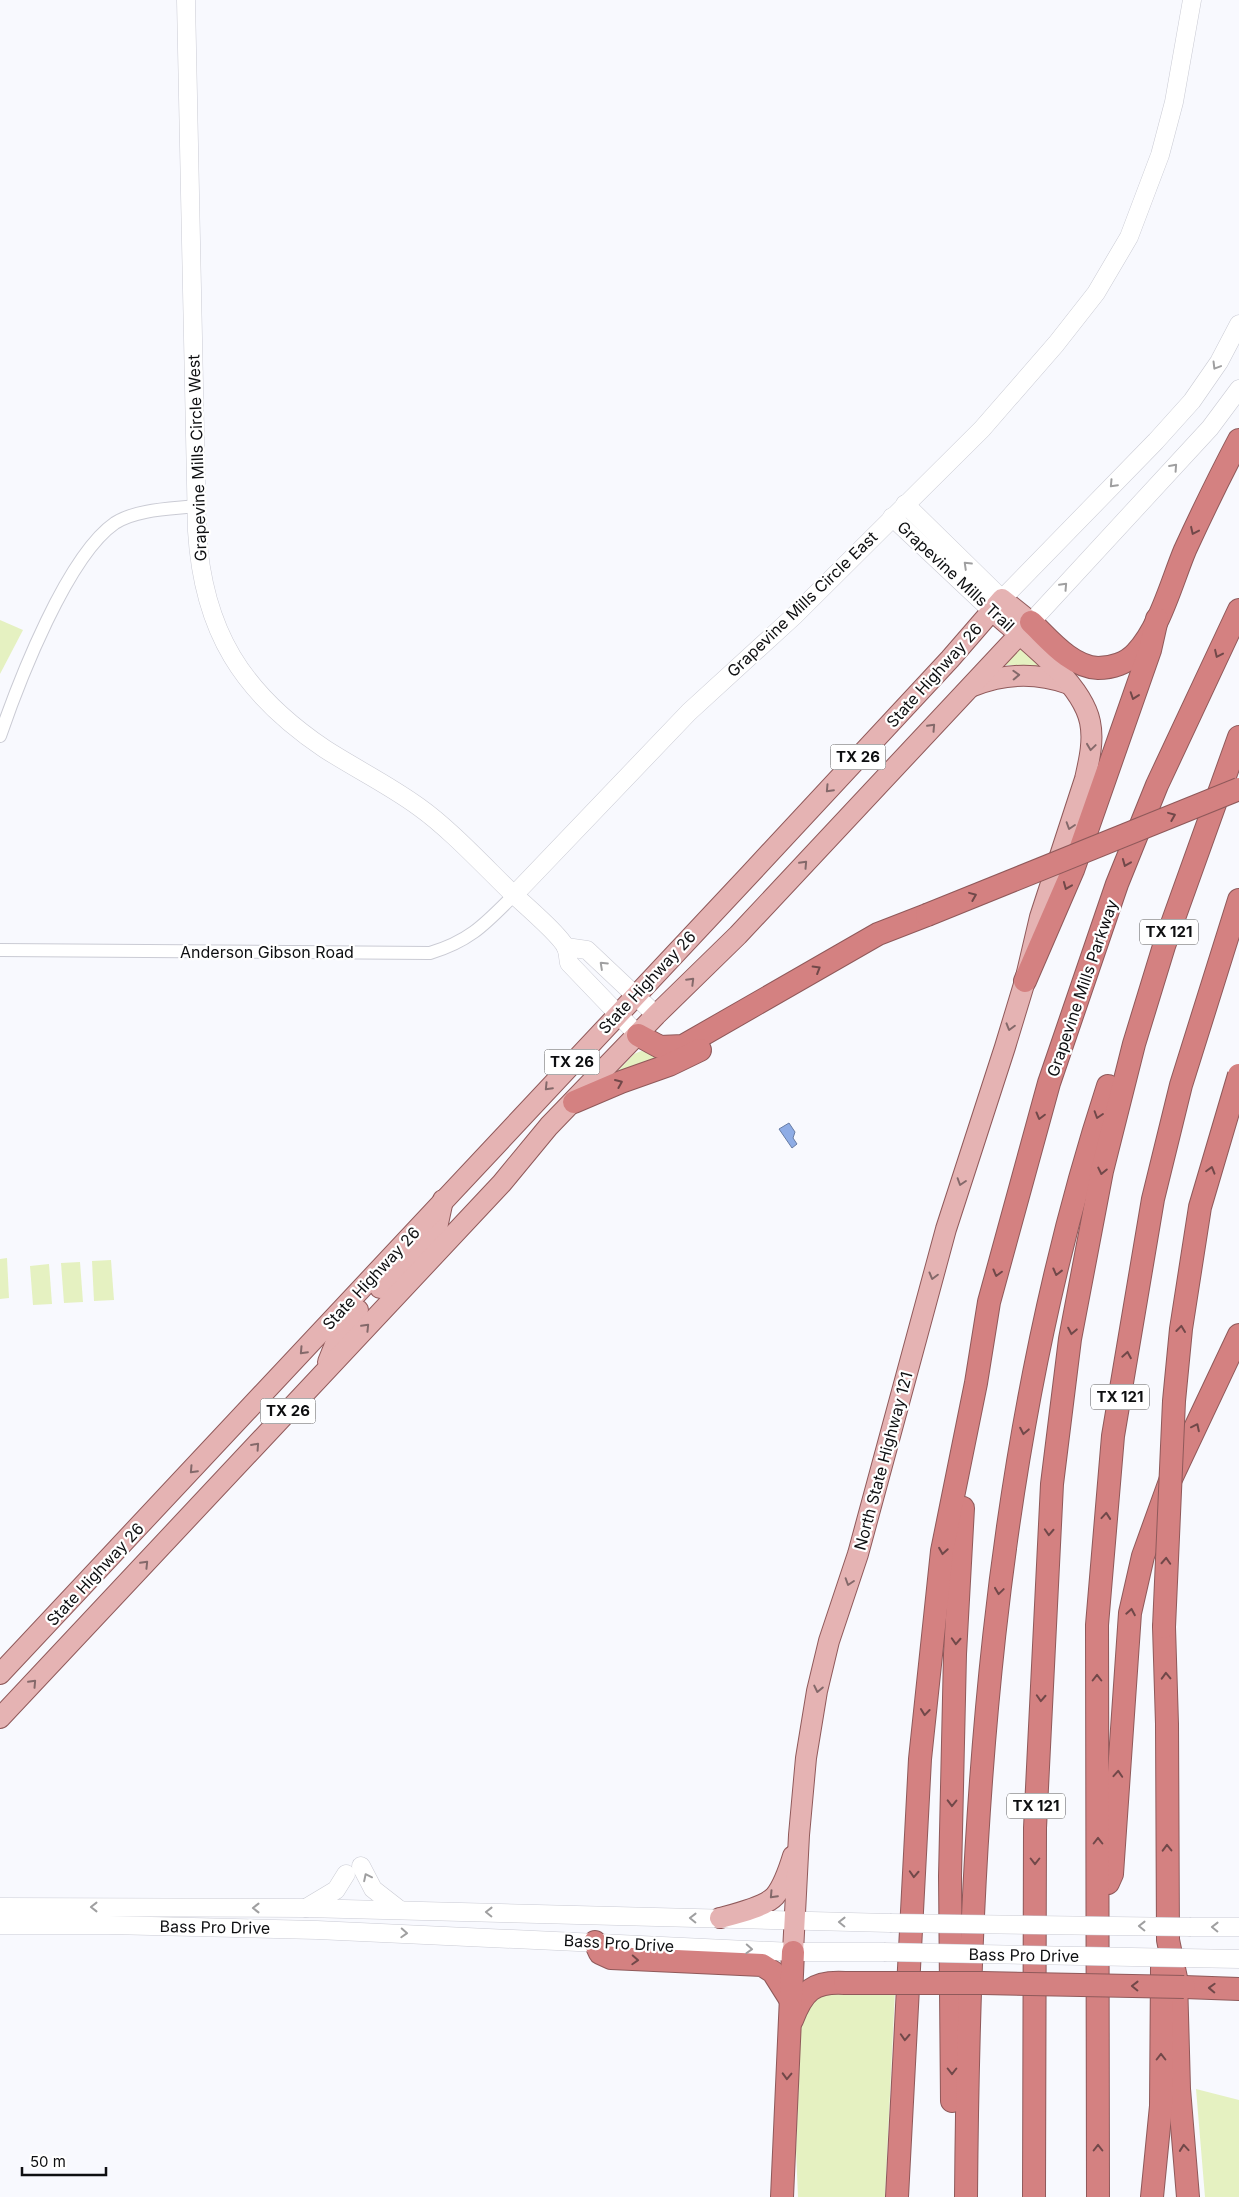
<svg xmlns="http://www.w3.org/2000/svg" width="1239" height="2197" viewBox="0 0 1239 2197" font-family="Inter,sans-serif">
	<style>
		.green { fill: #e5f1c1 }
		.water { fill: #8eace5; stroke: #687da5 }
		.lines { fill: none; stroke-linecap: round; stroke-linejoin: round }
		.street-casing { stroke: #cacbd4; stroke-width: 14 }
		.secondary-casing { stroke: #cacbd4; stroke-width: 19 }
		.primary-casing { stroke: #8f595a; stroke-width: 22 }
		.highway-casing { stroke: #8f595a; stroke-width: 24 }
		.street { stroke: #fff; stroke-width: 12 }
		.secondary { stroke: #fff; stroke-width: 18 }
		.primary { stroke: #e5b3b3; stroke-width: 20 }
		.highway { stroke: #d48181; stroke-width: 22 }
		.secondary-bridge-casing { stroke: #cacbd4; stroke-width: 19; stroke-linecap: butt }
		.highway-bridge-casing { stroke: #8f595a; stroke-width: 24; stroke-linecap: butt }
		.secondary-bridge { stroke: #fff; stroke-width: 18 }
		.highway-bridge { stroke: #d48181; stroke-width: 22 }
		.oneway { stroke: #9f9fa0 }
		.oneway2 { stroke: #714849 }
		.oneway3 { stroke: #84696a }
		.labels { text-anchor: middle; stroke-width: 4.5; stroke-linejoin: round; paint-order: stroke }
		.shield { fill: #fff; stroke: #565758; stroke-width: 1 }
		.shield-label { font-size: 15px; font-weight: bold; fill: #0e0f11 }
		.street-label { font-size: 16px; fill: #0e0f11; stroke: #fff }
	</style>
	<rect width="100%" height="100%" fill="#f8f9fe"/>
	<g class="green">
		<polygon points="0,620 23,630 0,674"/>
		<polygon points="1018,645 1044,669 1029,665 1002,665"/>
		<polygon points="641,1051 667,1056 615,1074 634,1054"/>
		<polygon points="7,1258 9,1298 0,1299 0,1259"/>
		<polygon points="111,1260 114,1300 94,1301 92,1261"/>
		<polygon points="80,1262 83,1302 64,1303 61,1263"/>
		<polygon points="49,1264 52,1304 33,1305 30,1266"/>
		<polygon points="827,1991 895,1992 885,2197 798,2197 796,2150 801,2023 807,2006"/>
		<polygon points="1196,2089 1239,2100 1239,2197 1205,2197"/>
	</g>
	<polygon class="water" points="789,1123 795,1132 793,1138 797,1144 792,1148 779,1129"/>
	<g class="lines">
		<g class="street-casing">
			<g id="street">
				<path d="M0,736C19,681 67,556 115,523C137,509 171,509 197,506"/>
				<path d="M0,950L430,953C470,941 485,924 514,895"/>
			</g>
		</g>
		<g class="secondary-casing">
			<g id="secondary">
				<path d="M186,0L197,531C203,631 242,693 325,749C356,769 389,785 419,807C450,829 485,867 513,894C524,904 562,937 566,948C568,952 568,958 569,963L638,1035"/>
				<polyline points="905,504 1002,599 1156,441 1192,401 1219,362 1239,324"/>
				<polyline points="892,517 992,611"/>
				<polyline points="1031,622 1210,428 1239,389"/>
				<polyline points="514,895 689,712 794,616 982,429 1056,344 1096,293 1129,237 1160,155 1174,102 1192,0"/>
				<polyline points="566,947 587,950 656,1015"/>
				<polyline points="361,1866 373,1889 400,1910"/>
				<polyline points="0,1907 305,1908 890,1923"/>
				<polyline points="306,1908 336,1890 346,1874"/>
				<polyline points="0,1925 109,1925 317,1930 793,1952 884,1952"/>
				<polyline points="1191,1927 1239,1927"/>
				<polyline points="1184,1958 1239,1959"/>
			</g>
		</g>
		<g class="primary-casing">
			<g id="primary">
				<path d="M973,686C1005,673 1036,672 1069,684"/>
				<polyline points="380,1288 437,1228 443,1200"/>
				<polyline points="328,1362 342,1327 358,1310"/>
				<polyline points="0,1674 751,873 950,659 1002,599 1031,622 738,935 656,1015 549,1126 502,1183 0,1718"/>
				<path d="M720,1918C735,1914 765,1907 775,1896C784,1885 789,1869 793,1856"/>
				<path d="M793,1952L799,1835L806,1758L817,1691L829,1641L858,1554L946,1229L1005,1047L1025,981L1040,917L1085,779C1089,761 1094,741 1090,722C1082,682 1022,637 992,611"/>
			</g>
		</g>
		<g class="highway-casing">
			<g id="highway">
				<path d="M1031,622C1049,639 1071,667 1098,668C1112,668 1127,663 1136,653C1160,628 1172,581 1185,550C1202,513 1220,476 1239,440"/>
				<polyline points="1025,981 1073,870 1150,650 1157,619"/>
				<polyline points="638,1035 660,1047 683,1046 878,934 927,915"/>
				<polyline points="574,1102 621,1082 669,1065 700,1050"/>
				<polyline points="1164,1627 1167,1724 1168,1940 1176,1978 1179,2089 1188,2197"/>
				<polyline points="1108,1883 1112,1874 1130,1613 1143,1556 1170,1481 1239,1335"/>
				<polyline points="595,1942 600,1953 611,1958 762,1965 773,1972 790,1999"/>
				<polyline points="1184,1987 1239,1989"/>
				<path d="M792,2020C803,1991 813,1981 845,1983"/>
				<polyline points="952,2101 950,1876 955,1654 963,1508"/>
				<polyline points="782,2197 793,1952"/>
				<polyline points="897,2197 920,1759 942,1551 976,1383 989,1302 1049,1083 1117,884 1157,785 1239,610"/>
				<path d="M966,2197C969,1823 991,1444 1108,1086"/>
				<polyline points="1034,2197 1035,1828 1052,1484 1070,1339 1102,1171 1134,1044 1164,946 1239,737"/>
				<polyline points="1098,2197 1097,1625 1113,1436 1153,1199 1181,1085 1239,900"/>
				<polyline points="1152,2197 1161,2106 1162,1969"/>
			</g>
		</g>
		<use href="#street" class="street"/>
		<use href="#secondary" class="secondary"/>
		<use href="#primary" class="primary"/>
		<use href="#highway" class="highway"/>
		<g class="secondary-bridge-casing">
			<g id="secondary-bridge">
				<polyline points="890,1923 1191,1927"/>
				<polyline points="884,1952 1184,1958"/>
			</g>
		</g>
		<g class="highway-bridge-casing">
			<g id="highway-bridge">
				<polyline points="927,915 1239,789"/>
				<polyline points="1164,1627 1174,1401 1181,1329 1200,1207 1239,1075"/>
				<polyline points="845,1983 983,1983 1184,1987"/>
			</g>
		</g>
		<use href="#secondary-bridge" class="secondary-bridge"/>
		<use href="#highway-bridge" class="highway-bridge"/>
	</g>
	<defs><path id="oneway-chevron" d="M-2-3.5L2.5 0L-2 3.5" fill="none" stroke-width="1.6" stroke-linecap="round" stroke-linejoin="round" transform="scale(1.25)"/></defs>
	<g class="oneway">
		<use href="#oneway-chevron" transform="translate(1216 366) rotate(121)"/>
		<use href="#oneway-chevron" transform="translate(1174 467) rotate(-48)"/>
		<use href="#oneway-chevron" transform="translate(1113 484) rotate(133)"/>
		<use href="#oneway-chevron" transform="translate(967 565) rotate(-136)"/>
		<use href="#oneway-chevron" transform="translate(1064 586) rotate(-47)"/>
		<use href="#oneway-chevron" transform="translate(603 965) rotate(-137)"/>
		<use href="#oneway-chevron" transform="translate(367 1877) rotate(-116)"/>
		<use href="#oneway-chevron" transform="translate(94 1907) rotate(180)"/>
		<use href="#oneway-chevron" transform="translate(256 1908) rotate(-180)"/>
		<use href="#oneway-chevron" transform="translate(489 1912) rotate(-179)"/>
		<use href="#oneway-chevron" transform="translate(693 1918) rotate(-179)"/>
		<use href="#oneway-chevron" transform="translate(842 1922) rotate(-179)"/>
		<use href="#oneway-chevron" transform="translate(1142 1926) rotate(-179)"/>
		<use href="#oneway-chevron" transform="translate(1215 1927) rotate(-179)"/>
		<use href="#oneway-chevron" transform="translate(404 1933) rotate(3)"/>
		<use href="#oneway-chevron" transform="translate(749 1949) rotate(3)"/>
	</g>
	<g class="oneway2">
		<use href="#oneway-chevron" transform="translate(1194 531) rotate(115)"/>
		<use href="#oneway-chevron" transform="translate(1218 654) rotate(115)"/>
		<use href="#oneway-chevron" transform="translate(1134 696) rotate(109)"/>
		<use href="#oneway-chevron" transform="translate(1172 816) rotate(-22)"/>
		<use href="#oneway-chevron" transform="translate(1126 863) rotate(112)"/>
		<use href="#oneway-chevron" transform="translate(1067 886) rotate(112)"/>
		<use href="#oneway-chevron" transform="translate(973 896) rotate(-22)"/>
		<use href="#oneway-chevron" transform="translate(817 969) rotate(-31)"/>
		<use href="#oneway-chevron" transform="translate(619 1083) rotate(-23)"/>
		<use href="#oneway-chevron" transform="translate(1098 1115) rotate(108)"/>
		<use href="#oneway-chevron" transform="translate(1040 1116) rotate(105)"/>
		<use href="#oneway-chevron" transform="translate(1211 1170) rotate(-74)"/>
		<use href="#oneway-chevron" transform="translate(1102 1171) rotate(102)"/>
		<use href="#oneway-chevron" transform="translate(1057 1272) rotate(104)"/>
		<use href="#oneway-chevron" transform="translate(997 1273) rotate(105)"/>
		<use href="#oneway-chevron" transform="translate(1181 1329) rotate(-83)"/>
		<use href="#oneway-chevron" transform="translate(1072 1331) rotate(101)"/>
		<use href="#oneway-chevron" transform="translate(1127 1355) rotate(-80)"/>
		<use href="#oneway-chevron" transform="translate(1196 1427) rotate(-64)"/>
		<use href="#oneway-chevron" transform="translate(1024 1431) rotate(101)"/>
		<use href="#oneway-chevron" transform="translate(1106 1516) rotate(-85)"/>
		<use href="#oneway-chevron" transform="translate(1049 1532) rotate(93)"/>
		<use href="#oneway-chevron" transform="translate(943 1551) rotate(99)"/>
		<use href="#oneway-chevron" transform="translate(1166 1561) rotate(-87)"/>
		<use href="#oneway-chevron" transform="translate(999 1591) rotate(98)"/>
		<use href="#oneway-chevron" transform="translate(1131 1612) rotate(-80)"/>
		<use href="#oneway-chevron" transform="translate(956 1641) rotate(93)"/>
		<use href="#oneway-chevron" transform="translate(1166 1676) rotate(-92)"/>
		<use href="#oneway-chevron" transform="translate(1097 1678) rotate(-90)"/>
		<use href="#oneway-chevron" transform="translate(1041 1698) rotate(93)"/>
		<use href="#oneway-chevron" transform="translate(925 1712) rotate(96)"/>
		<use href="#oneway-chevron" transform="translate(1118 1774) rotate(-86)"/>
		<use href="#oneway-chevron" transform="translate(952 1803) rotate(91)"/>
		<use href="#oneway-chevron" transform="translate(1098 1841) rotate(-90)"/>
		<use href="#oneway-chevron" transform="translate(1167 1848) rotate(-91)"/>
		<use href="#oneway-chevron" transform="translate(1035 1861) rotate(90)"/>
		<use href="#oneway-chevron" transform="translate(914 1874) rotate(93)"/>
		<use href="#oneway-chevron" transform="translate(635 1960) rotate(3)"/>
		<use href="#oneway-chevron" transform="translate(1135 1986) rotate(-179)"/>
		<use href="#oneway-chevron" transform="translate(1212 1988) rotate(-178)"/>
		<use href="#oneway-chevron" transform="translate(905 2037) rotate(93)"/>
		<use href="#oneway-chevron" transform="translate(1161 2057) rotate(-90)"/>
		<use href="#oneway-chevron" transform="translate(952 2071) rotate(90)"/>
		<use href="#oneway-chevron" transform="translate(787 2076) rotate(92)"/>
		<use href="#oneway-chevron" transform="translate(1098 2148) rotate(-90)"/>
		<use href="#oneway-chevron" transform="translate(1184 2148) rotate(-95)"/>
	</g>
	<g class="oneway3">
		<use href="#oneway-chevron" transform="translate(1016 675) rotate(-2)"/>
		<use href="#oneway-chevron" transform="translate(932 727) rotate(-47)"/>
		<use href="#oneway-chevron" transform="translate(1091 747) rotate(98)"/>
		<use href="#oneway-chevron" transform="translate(829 789) rotate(133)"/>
		<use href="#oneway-chevron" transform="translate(1070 826) rotate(108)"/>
		<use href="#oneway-chevron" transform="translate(804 864) rotate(-47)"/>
		<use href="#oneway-chevron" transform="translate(691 981) rotate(-45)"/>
		<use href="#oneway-chevron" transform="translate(1010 1027) rotate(106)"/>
		<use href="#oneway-chevron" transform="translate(548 1087) rotate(134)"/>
		<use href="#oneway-chevron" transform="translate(961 1182) rotate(108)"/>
		<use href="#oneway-chevron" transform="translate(933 1276) rotate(105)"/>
		<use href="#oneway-chevron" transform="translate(366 1327) rotate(-46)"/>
		<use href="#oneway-chevron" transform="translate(303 1351) rotate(133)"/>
		<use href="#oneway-chevron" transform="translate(256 1446) rotate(-48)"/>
		<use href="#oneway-chevron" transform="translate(193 1470) rotate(133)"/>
		<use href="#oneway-chevron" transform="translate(145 1564) rotate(-46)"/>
		<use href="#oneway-chevron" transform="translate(849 1582) rotate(108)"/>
		<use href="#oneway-chevron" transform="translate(33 1683) rotate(-47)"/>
		<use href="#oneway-chevron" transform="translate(818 1689) rotate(102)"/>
		<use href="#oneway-chevron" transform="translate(773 1895) rotate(133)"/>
	</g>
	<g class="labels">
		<g class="shield">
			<rect x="830.5" y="744.5" width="55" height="25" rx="4"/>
			<rect x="1140" y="919.5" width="58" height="25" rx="4"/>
			<rect x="544.5" y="1049.5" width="55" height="25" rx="4"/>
			<rect x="1091" y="1384.5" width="58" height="25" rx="4"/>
			<rect x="260.5" y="1398.5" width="55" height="25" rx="4"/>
			<rect x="1007" y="1793.5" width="58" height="25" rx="4"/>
		</g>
		<g class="shield-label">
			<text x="858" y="762">TX 26</text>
			<text x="1169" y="937">TX 121</text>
			<text x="572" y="1067">TX 26</text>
			<text x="1120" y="1402">TX 121</text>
			<text x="288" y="1416">TX 26</text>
			<text x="1036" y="1811">TX 121</text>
		</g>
		<g class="street-label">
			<text transform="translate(197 458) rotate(-92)" y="6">Grapevine Mills Circle West</text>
			<text transform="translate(956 576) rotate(43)" y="6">Grapevine Mills Trail</text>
			<text transform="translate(802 604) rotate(-44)" y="6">Grapevine Mills Circle East</text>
			<text transform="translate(934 675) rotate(-48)" y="6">State Highway 26</text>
			<text x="267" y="958">Anderson Gibson Road</text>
			<text transform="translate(647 982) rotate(-47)" y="6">State Highway 26</text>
			<text transform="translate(1082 988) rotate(-71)" y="6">Grapevine Mills Parkway</text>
			<text transform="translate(371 1278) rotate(-47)" y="6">State Highway 26</text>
			<text transform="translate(883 1461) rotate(-75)" y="6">North State Highway 121</text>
			<text transform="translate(95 1574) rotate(-47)" y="6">State Highway 26</text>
			<text transform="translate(215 1927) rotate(1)" y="6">Bass Pro Drive</text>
			<text transform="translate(619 1943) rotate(3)" y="6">Bass Pro Drive</text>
			<text transform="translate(1024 1955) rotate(1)" y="6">Bass Pro Drive</text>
		</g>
	</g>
	<path d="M22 2167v8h84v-8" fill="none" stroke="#0e0f11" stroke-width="2.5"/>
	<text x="30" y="2167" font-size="15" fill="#0e0f11" stroke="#ffffff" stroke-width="4" paint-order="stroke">50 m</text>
</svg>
